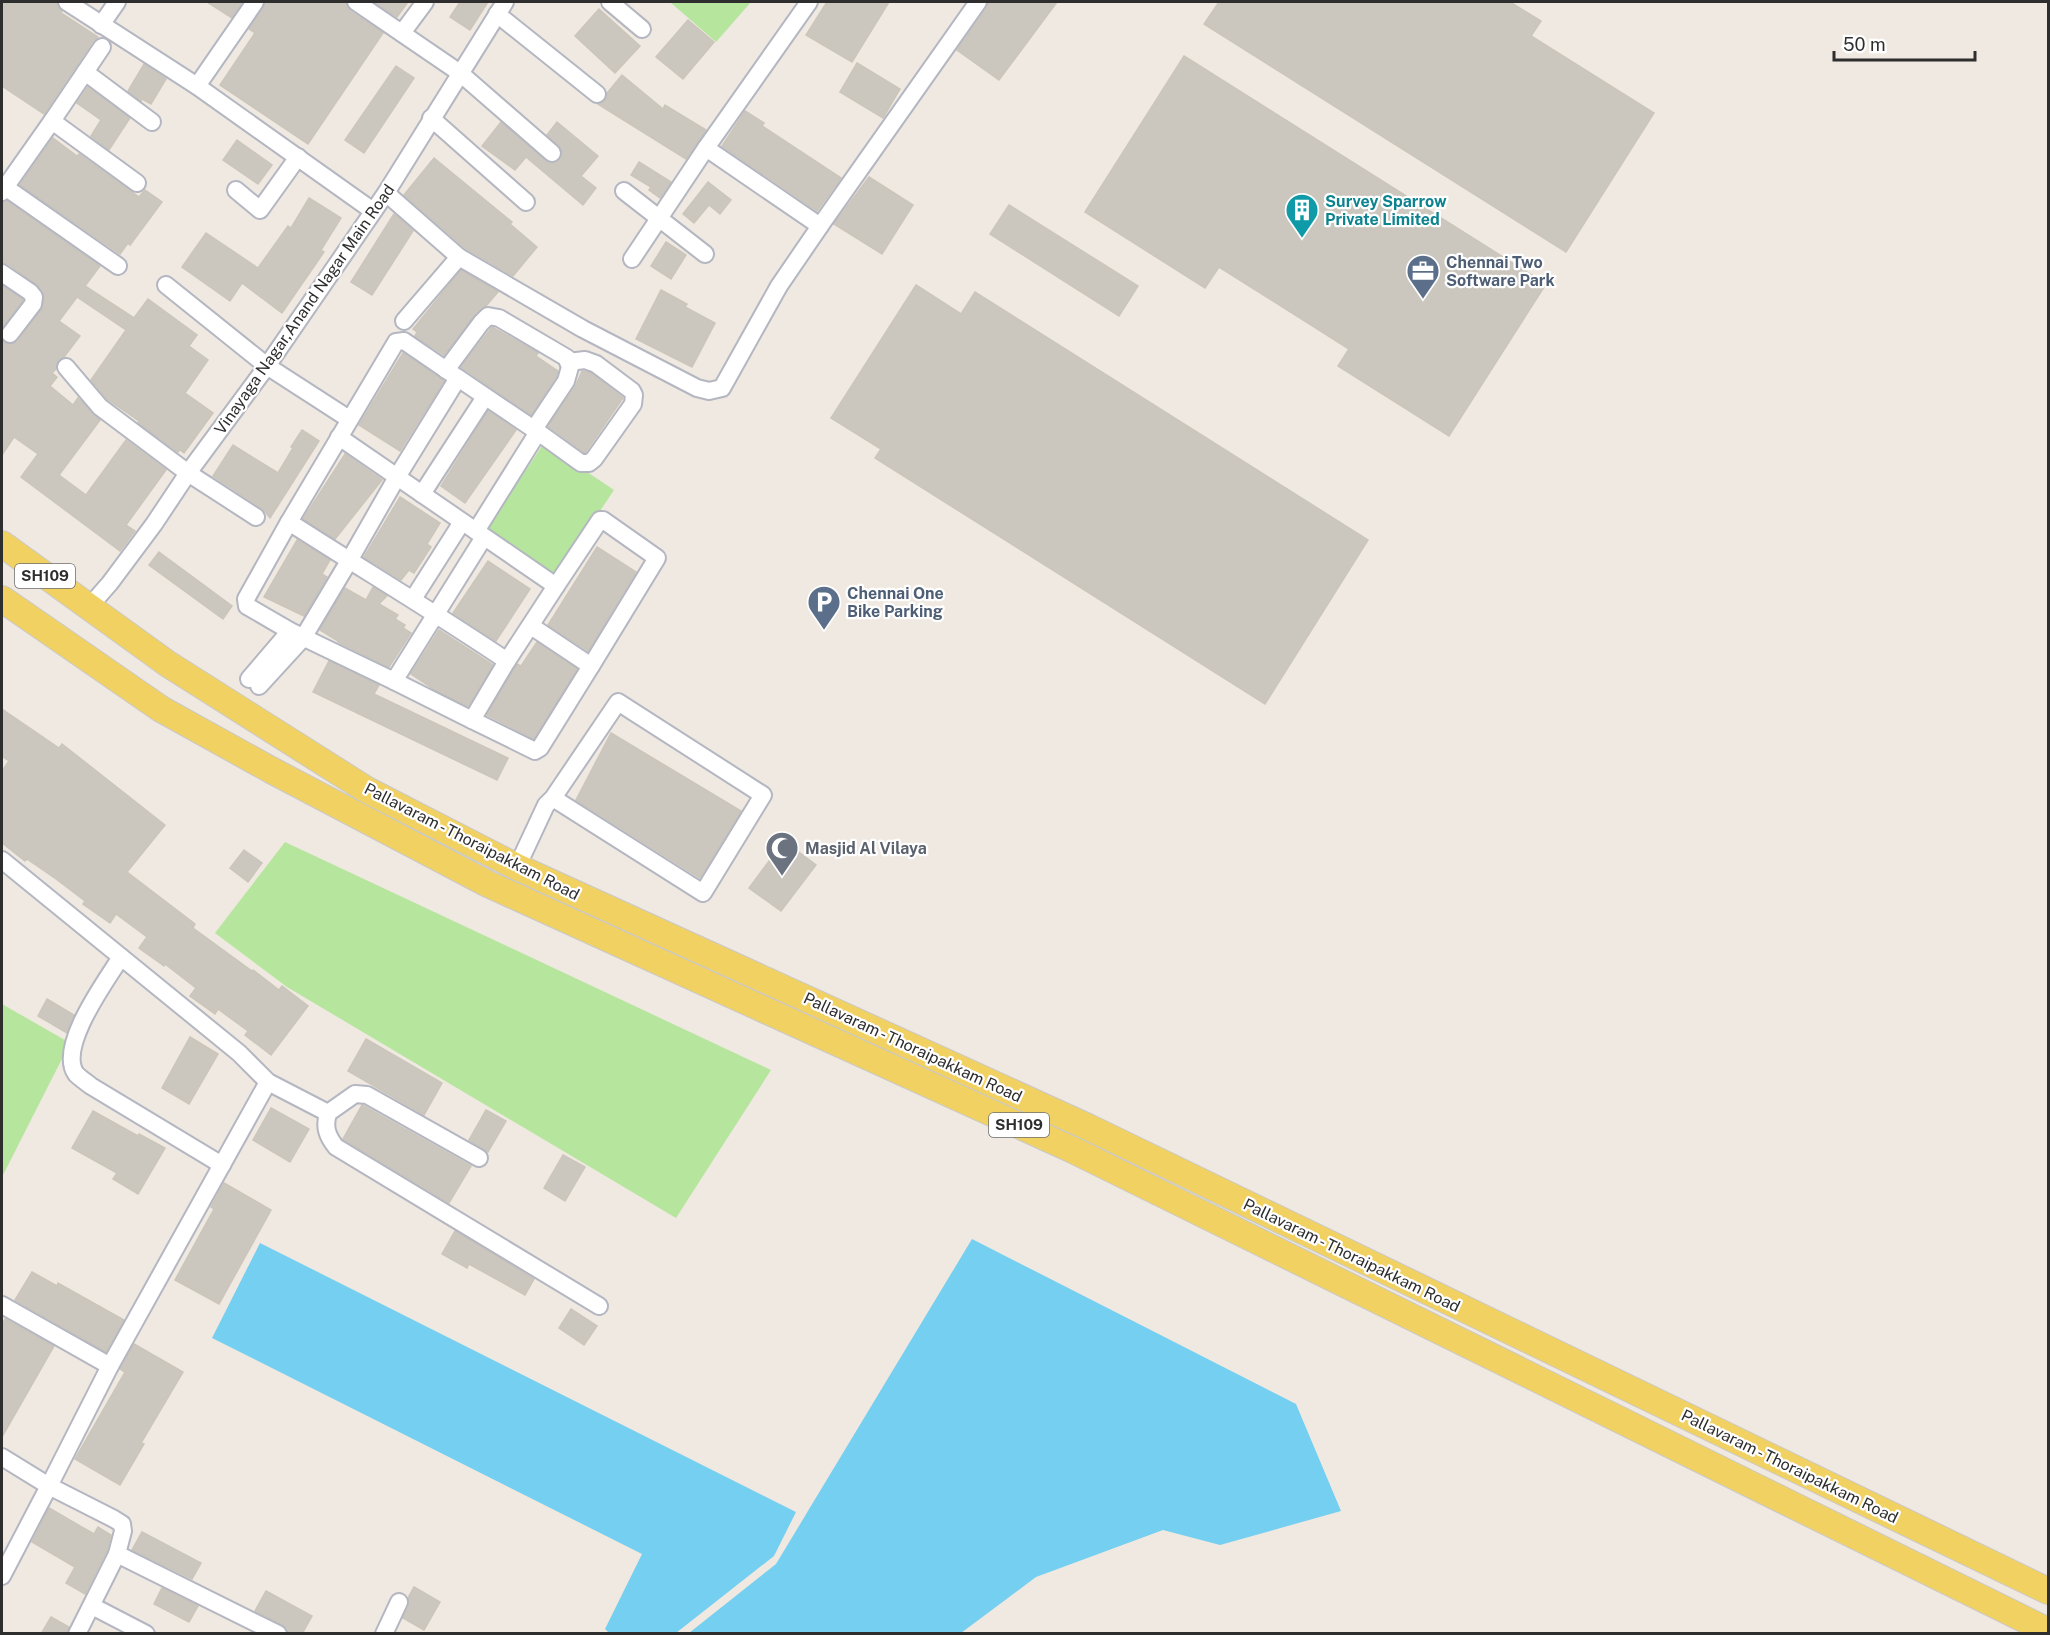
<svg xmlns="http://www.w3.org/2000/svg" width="2050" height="1635" viewBox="0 0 2050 1635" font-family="'Public Sans',sans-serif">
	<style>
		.green { fill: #b6e59e }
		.water { fill: #75cff0 }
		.building { fill: #cbc7bf; stroke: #cbc5ba; stroke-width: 1.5 }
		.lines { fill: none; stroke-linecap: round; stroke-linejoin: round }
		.minor-casing { stroke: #b4b7c1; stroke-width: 20 }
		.primary-casing { stroke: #c9c9c9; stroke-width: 28 }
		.minor { stroke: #fff; stroke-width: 16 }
		.primary { stroke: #f2d163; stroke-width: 26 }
		.labels { text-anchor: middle; stroke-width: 4.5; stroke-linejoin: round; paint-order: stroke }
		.shield { fill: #fff; stroke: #6d6d6d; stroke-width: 1.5 }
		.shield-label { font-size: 15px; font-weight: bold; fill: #2e2e2e }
		.culture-label { font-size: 16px; font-weight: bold; fill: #0d838f; stroke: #fff; text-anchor: start }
		.service-label { font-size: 16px; font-weight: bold; fill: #4e5e75; stroke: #fff; text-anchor: start }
		.street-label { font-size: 16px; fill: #2e2e2e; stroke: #fff }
		.worship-label { font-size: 16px; font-weight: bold; fill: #5b616d; stroke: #fff; text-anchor: start }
	</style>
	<rect width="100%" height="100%" fill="#efe9e1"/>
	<g class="green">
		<polygon points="670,2 751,2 716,42"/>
		<polygon points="544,443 614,490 556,577 486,530"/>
		<polygon points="285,842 771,1070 676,1218 287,987 215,933"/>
		<polygon points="2,1004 70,1043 2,1177"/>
	</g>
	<g class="water">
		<polygon points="972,1239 1296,1404 1341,1511 1220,1545 1163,1530 1036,1577 961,1633 689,1633 776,1564"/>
		<polygon points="260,1243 796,1512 774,1556 676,1633 609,1633 605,1629 642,1554 212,1338"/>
	</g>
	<g class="building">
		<polygon points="2,2 57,2 58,7 62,11 61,13 98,37 93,41 44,114 2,86"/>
		<polygon points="207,2 243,2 232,18"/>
		<polygon points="265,2 346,2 350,11 383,33 308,144 220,85 255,33 249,29"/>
		<polygon points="374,2 408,2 397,17"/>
		<polygon points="460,2 488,2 470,30 450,17"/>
		<polygon points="827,2 889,2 852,62 806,35"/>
		<polygon points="988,2 1057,2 999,80 957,50 987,8"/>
		<polygon points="1219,2 1510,2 1541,21 1531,36 1654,113 1566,252 1204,24"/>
		<polygon points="599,9 640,46 615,73 575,36"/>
		<polygon points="688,20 714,42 683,79 656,57"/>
		<polygon points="1184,56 1546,284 1449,436 1338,366 1349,349 1219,267 1205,288 1085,212"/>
		<polygon points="857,63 900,89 883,118 840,92"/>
		<polygon points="144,64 166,79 151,104 142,99 141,101 128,91"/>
		<polygon points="396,66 414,78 364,153 345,140"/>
		<polygon points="622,75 663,109 665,105 706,130 686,159 598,104 605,101 607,93"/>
		<polygon points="88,87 130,118 109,150 91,136 101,120 77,103"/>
		<polygon points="745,111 764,123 762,126 841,178 817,211 722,146"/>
		<polygon points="501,122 549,163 556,163 562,154 559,146 547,135 557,122 598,156 581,176 596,188 583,205 526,157 515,170 482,146"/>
		<polygon points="53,138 77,156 79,154 139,197 145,190 162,202 130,245 128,243 120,254 20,185"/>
		<polygon points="237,140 272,165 258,184 223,160"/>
		<polygon points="434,158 512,222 510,224 537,247 513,276 465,248 404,195"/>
		<polygon points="639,162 671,182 660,198 649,190 651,187 631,175"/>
		<polygon points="869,177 913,205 882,254 834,224"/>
		<polygon points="708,182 731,200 720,214 709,205 694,223 683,214"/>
		<polygon points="309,198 341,218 321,250 324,252 282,313 242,283 230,301 182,267 206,233 258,268 288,226 291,228"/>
		<polygon points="7,201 100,266 85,286 134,318 148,299 197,335 189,346 208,360 185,393 213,413 184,453 180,450 178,452 138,423 139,421 107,399 91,380 126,330 77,297 59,321 80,336 64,357 56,363 56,369 52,373 57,377 50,386 73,405 78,398 100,420 59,475 86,495 126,440 166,470 126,525 135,531 120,551 21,477 38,454 14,437 2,455 2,340 9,344 18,341 41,310 44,298 42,291 36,284 8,264 2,263 2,202"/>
		<polygon points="1009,205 1138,286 1119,316 990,234"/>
		<polygon points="394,214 413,231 372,295 351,282"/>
		<polygon points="666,242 686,255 671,279 651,266"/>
		<polygon points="461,270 498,292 486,306 473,317 444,355 415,336 417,332 413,329"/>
		<polygon points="2,285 23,300 2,328"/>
		<polygon points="916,285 961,314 975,292 1368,540 1265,704 875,458 881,449 831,418"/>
		<polygon points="661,290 687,304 685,307 715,323 692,367 636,339"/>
		<polygon points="492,327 538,353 536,356 558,371 556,377 531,415 461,367"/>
		<polygon points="403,353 444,381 400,451 359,425"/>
		<polygon points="582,371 591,373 623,398 585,453 548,426 575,387"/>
		<polygon points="488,411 516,430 465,503 441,486"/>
		<polygon points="302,430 319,441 270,518 262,508 213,476 233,445 278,473 293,448 291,447"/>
		<polygon points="345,454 382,480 335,539 303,519"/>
		<polygon points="400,497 440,523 427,544 431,547 414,573 409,570 401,580 364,557"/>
		<polygon points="297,540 330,560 322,574 327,577 304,616 264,597"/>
		<polygon points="597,547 636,572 588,651 548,625"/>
		<polygon points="159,552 232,606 223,619 149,565"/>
		<polygon points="488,561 530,589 496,641 453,613"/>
		<polygon points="373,587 387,596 379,604 398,615 395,619 405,625 403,628 411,633 389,667 338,642 338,641 320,630 345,588 366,600"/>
		<polygon points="439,630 493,665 468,706 438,692 411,674"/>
		<polygon points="537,642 577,669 534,739 487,715 517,664 521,666"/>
		<polygon points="329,661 379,685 374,694 508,758 497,780 313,692"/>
		<polygon points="2,709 59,748 62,744 165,825 127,872 195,924 193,928 252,971 253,970 279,990 282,986 308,1006 271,1055 245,1035 248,1031 218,1009 215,1014 190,996 196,988 165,964 164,966 139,948 147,937 116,914 110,923 83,904 85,901 56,879 27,859 25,861 2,843 2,771 9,761 2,756"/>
		<polygon points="611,733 741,811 700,878 576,800"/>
		<polygon points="784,841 816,865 781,911 749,888"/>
		<polygon points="244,850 262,863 248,882 230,868"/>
		<polygon points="47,999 74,1015 67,1033 38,1016"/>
		<polygon points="190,1037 218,1054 189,1104 162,1088"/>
		<polygon points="366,1039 442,1083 424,1115 348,1071"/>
		<polygon points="362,1105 471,1166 449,1203 343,1139"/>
		<polygon points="271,1108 309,1129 290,1162 253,1140"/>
		<polygon points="486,1110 506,1121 488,1152 469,1140"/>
		<polygon points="93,1111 138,1136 139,1134 165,1148 138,1194 113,1179 117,1173 72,1148"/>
		<polygon points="563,1155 585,1167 565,1201 544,1188"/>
		<polygon points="224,1183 271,1210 219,1304 175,1280 214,1209 211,1207"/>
		<polygon points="455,1231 534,1279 525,1295 469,1264 467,1268 442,1254"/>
		<polygon points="32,1272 57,1286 58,1283 124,1320 106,1352 15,1300"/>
		<polygon points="571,1309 597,1326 584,1345 559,1328"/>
		<polygon points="5,1319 54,1346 2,1437 2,1325"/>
		<polygon points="134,1344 183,1372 141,1443 144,1444 120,1485 75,1459 125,1372 120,1369"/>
		<polygon points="49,1508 94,1534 98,1527 111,1535 107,1550 85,1594 66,1583 75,1567 32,1542"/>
		<polygon points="142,1532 201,1563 192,1579 132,1550"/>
		<polygon points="414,1587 440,1602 424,1630 403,1618 409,1606 408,1598"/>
		<polygon points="162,1588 198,1606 189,1622 154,1604"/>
		<polygon points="266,1591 312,1616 302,1634 288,1634 283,1625 255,1611"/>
		<polygon points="51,1617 69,1627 67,1634 41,1634"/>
	</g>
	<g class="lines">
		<g class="minor-casing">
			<g id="minor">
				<polyline points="67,2 197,86 373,211"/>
				<polyline points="356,2 460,73 552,153"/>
				<polyline points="610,2 642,29"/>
				<polyline points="809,2 706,148 820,226 978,2"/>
				<polyline points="497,14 597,94"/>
				<polyline points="101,25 117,2"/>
				<polyline points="402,33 425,2"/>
				<polyline points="85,72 152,122"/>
				<polyline points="197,86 255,2"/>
				<polyline points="431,118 526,202"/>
				<polyline points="52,121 102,47"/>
				<polyline points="5,187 118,266"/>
				<polyline points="236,190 260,210 298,157"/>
				<polyline points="624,191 705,254"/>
				<polyline points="2,192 52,121 137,183"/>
				<polyline points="386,193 459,257 583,329 697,388 709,391 722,388 779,286 820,226"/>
				<polyline points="632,259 706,148"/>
				<polyline points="2,273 30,292 34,297 33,304 10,334"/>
				<polyline points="166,285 267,366 349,419"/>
				<polyline points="404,321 459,257"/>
				<polyline points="66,367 100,407 188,473 256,517"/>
				<polyline points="446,370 481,323 488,316 499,318 567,358 570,367 566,381 534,429"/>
				<polyline points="458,378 538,432 476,531"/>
				<polyline points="538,432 581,463 589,463 594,459 633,404 634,395 632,391 596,364 585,360 568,362"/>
				<path d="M339,437L556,586L507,661C436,613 362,569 289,522L246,599L247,606L290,631L394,681L484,537"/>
				<polyline points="422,494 485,397"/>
				<polyline points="413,599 462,522"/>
				<polyline points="89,607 110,583 154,524 188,473 267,366 386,193 505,2"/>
				<polyline points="531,626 591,666 657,558 603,520 600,520 556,586"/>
				<polyline points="507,661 472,720 535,751 540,748 591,666"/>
				<polyline points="249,679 290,631"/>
				<polyline points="394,681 472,720"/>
				<polyline points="259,686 303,638 349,561 397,477 458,378 404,341 396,342 289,522"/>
				<path d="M2,860L239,1053L268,1082L328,1113C324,1127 327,1136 336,1147L599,1306"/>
				<polyline points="517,867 546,805 553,798 703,893 763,795 618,702 553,798"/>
				<path d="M121,957C106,981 57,1047 76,1074C80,1078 86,1082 91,1086L222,1165"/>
				<polyline points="328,1113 355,1094 367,1095 479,1158"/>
				<polyline points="2,1305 110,1366"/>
				<polyline points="2,1457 49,1486 110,1366 268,1082"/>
				<polyline points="2,1576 49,1486 114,1519 122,1524 123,1531 117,1554 278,1634"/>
				<polyline points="92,1606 146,1634"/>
				<polyline points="77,1634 117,1554"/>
				<polyline points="384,1634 399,1602"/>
			</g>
		</g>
		<g class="primary-casing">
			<g id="primary">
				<polyline points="2,544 168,664 367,790 517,867 1088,1127 2048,1591"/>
				<polyline points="2,599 161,709 271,770 488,884 1073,1150 2048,1631"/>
			</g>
		</g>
		<use href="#minor" class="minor"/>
		<use href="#primary" class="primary"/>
	</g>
	<defs>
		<g id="building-pin" transform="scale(1.725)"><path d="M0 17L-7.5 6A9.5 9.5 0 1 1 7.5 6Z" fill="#0f9aa8" stroke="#fff"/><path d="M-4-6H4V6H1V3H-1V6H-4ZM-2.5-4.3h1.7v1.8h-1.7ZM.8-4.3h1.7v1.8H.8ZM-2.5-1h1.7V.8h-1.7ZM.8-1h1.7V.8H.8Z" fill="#fff"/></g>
		<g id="office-pin" transform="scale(1.725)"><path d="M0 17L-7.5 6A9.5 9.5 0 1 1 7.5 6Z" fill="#5c6f8a" stroke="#fff"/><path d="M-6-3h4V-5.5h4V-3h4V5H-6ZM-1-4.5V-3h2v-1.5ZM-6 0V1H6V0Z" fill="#fff"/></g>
		<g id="parking-pin" transform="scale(1.725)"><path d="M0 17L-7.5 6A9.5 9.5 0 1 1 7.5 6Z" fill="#5c6f8a" stroke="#fff"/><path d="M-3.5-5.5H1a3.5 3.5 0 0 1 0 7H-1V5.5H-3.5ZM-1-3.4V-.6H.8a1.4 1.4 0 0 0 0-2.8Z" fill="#fff"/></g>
		<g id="mosque-pin" transform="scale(1.725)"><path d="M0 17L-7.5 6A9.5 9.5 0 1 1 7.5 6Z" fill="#6b7280" stroke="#fff"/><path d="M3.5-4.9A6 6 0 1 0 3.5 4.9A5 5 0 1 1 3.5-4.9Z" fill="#fff"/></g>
	</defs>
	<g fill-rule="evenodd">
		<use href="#building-pin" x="1302" y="210"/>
		<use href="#office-pin" x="1423" y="271"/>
		<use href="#parking-pin" x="824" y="602"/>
		<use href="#mosque-pin" x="782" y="848"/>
	</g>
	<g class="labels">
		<g class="shield">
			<rect x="15" y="564" width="60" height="24" rx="4.5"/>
			<rect x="989" y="1113" width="60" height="24" rx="4.5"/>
		</g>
		<g class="shield-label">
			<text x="45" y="581">SH109</text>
			<text x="1019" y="1130">SH109</text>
		</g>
		<g class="culture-label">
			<text x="1325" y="207">Survey Sparrow<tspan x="1325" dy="18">Private Limited</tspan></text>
		</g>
		<g class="service-label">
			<text x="1446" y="268">Chennai Two<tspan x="1446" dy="18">Software Park</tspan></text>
			<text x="847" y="599">Chennai One<tspan x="847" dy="18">Bike Parking</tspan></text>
		</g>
		<g class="street-label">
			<text transform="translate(304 309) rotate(-55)" y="6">Vinayaga Nagar,Anand Nagar Main Road</text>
			<text transform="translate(472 841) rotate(27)" y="6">Pallavaram - Thoraipakkam Road</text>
			<text transform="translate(913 1047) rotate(25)" y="6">Pallavaram - Thoraipakkam Road</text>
			<text transform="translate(1352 1255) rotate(26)" y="6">Pallavaram - Thoraipakkam Road</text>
			<text transform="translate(1790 1466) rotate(26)" y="6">Pallavaram - Thoraipakkam Road</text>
		</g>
		<g class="worship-label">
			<text x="805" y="854">Masjid Al Vilaya</text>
		</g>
	</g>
	<rect width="2050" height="1635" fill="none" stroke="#2e2e2e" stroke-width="6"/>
	<path d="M1834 51v9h141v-9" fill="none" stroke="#2e2e2e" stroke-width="3"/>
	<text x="1843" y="51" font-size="18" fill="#2e2e2e" stroke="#ffffff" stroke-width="4.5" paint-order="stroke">50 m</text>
</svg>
